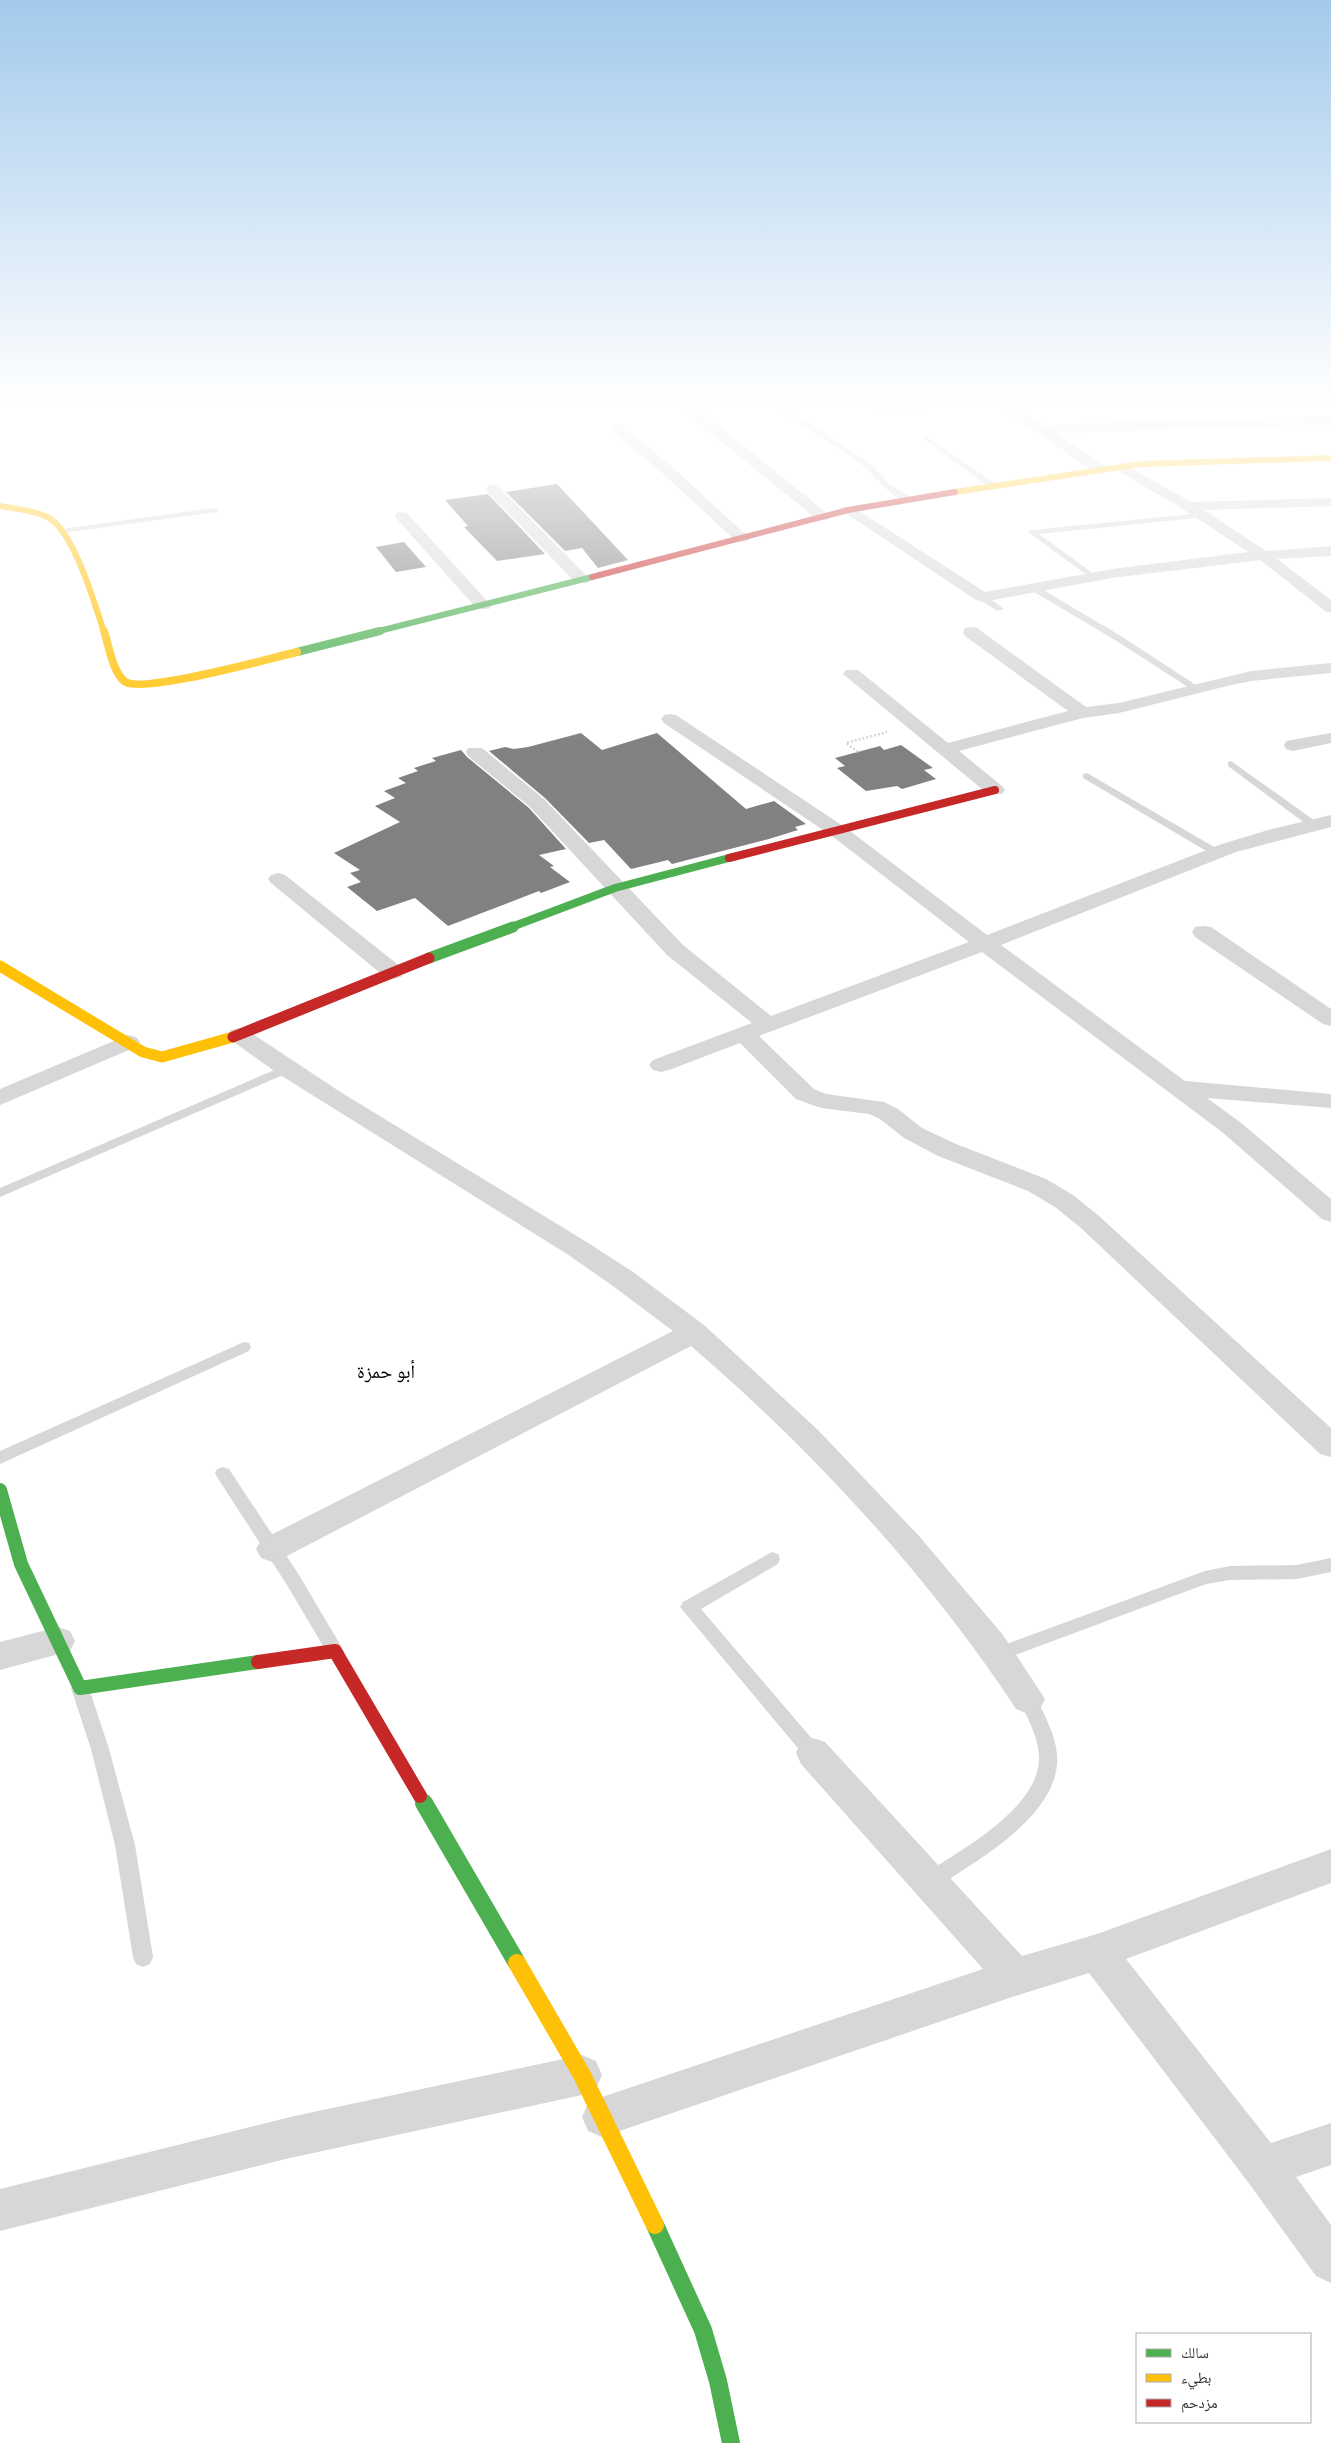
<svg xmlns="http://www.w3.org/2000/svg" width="1331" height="2443" viewBox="0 0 1331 2443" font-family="'Titillium Web','Noto Naskh Arabic',sans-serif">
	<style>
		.building { fill: #818181 }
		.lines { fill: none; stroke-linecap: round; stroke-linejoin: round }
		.path { stroke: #d6d6d6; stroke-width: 2.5; stroke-dasharray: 2 2; stroke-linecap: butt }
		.lane { fill: #d7d7d7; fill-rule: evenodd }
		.street { fill: #d7d7d7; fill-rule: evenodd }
		.fast-far4 { stroke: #4caf50; stroke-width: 6 }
		.fast-far3 { stroke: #4caf50; stroke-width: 8 }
		.fast-far2 { stroke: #4caf50; stroke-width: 11 }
		.fast-far1 { stroke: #4caf50; stroke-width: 14 }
		.fast { stroke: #4caf50; stroke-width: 18 }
		.slow-far3 { stroke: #ffc107; stroke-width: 6 }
		.slow-far2 { stroke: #ffc107; stroke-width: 8 }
		.slow-far1 { stroke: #ffc107; stroke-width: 11 }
		.slow { stroke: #ffc107; stroke-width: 18 }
		.jam-far3 { stroke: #c62828; stroke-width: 6 }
		.jam-far2 { stroke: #c62828; stroke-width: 8 }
		.jam-far1 { stroke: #c62828; stroke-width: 11 }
		.jam { stroke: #c62828; stroke-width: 14 }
		.labels { text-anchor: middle; stroke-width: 5; stroke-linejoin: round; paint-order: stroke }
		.neighbourhood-label { font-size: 19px; fill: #000; stroke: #fff }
	</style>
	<rect width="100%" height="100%" fill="#fff"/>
	<g class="building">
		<polygon points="557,484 628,560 598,568 582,548 565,551 506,492"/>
		<polygon points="488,494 545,554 497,561 464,527 468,526 445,500"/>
		<polygon points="404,542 426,567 396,572 376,547"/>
		<polygon points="581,733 602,750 657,733 746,809 774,801 806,824 795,827 798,830 769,839 672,864 668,860 631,869 604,840 589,843 545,798 489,751 505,747 514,749 528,747"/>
		<polygon points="901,745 933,768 924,770 936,779 902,789 897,786 866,791 837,768 845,766 835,758 880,746 884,750"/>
		<polygon points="461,750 467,757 529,808 566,849 539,855 554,866 550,867 570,882 541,893 539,891 448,926 415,898 377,911 347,887 361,882 350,873 360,870 334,853 400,822 375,806 395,798 384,791 406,783 398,778 418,771 414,768 436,761 432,758"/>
	</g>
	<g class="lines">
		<polyline class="path" points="858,752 846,743 887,732"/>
		<g class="lane">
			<path d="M773,403H781L873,466L888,483L910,497V501C894,502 878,479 868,470C839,444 800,429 773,403Z"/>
			<polygon points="924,437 928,437 996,484 996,488 990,488 924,439"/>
			<polygon points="214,508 218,510 217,512 62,533 58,531 62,529"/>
			<polygon points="1203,513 1207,515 1206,517 1039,534 1094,574 1094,578 1091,578 1028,532 1032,530"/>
			<polygon points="1029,585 1035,585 1121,636 1202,689 1194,691 1115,640 1029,589"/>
			<polygon points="979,595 985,595 1004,609 997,611 979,599"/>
			<polygon points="1231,761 1318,823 1318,827 1310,827 1228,766 1228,762"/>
			<polygon points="1087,773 1221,851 1222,853 1217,856 1213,855 1083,778 1083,774"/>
			<polygon points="286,1065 292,1069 290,1072 0,1197 0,1188"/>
			<polygon points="244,1342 249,1343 251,1347 249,1351 0,1464 0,1451"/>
			<polygon points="223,1467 229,1469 299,1575 341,1646 344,1651 341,1656 335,1658 329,1656 287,1585 217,1477 215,1473 217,1469"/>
			<polygon points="772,1552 778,1554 780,1559 778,1564 701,1609 819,1747 822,1753 819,1759 813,1761 807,1759 680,1607 683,1602"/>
			<polygon points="1331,1558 1331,1572 1297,1579 1230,1580 1206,1584 999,1661 993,1659 990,1654 993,1649 1205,1571 1230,1566 1297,1565"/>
			<polygon points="80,1680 86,1683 89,1688 109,1749 135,1845 153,1957 150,1964 143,1967 136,1964 133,1957 115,1845 91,1749 71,1688 74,1683"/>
			<path d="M1028,1691L1034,1694C1043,1712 1055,1733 1057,1754C1062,1814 979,1859 937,1887L930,1890L923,1887L920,1881L923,1875C960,1850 1041,1808 1039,1756C1038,1736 1027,1717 1019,1699L1022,1694Z"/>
		</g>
		<g class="street">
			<polygon points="884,403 960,403 954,407 878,410 877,407 878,404"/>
			<polygon points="995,403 1010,403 1044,426 1133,421 1331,416 1331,424 1055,433 1106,467 1108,470 1101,474 1096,473"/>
			<polygon points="693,408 698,409 828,514 830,517 828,520 818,520 688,415 687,412"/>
			<polygon points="616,424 621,425 668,463 747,536 750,539 747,542 737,542 658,469 611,431 609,428"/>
			<polygon points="1122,463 1191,502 1331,498 1331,506 1204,510 1266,551 1331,546 1331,556 1277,559 1331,600 1331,613 1325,611 1260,560 1112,578 982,602 976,600 841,510 843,507 853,507 985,592 1112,569 1248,552 1183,509 1117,470 1115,467"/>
			<polygon points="492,484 497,485 588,577 590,580 588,583 576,583 487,491 485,488"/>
			<polygon points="402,512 407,513 489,603 491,606 489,609 477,609 397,519 395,516 397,513"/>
			<polygon points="971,627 977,628 1086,707 1119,703 1251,671 1331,663 1331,673 1251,681 1227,686 1119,713 1083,718 959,751 1002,786 1005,790 1002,794 988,794 843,674 846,670 858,670 948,743 1068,711 965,636 963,632 965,628"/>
			<polygon points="670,714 676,715 846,828 987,935 1222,844 1268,830 1331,815 1331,827 1236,852 1001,945 1185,1081 1331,1094 1331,1108 1207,1098 1240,1122 1331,1199 1331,1222 1322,1219 1222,1132 982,952 759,1036 814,1089 826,1094 884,1102 898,1109 922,1128 956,1144 1046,1179 1073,1195 1099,1216 1331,1428 1331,1457 1320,1454 1081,1228 1055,1207 1028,1191 938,1156 904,1138 880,1119 869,1114 821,1108 796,1099 740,1043 669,1070 661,1072 653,1070 649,1065 653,1060 752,1023 667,955 530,807 468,756 466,752 468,748 482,748 544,799 683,945 771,1016 969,942 832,836 664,723 661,719 664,715"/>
			<polygon points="1331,733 1331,743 1293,751 1286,749 1284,745 1286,741"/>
			<polygon points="278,873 285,875 401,967 404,972 401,977 393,979 385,977 271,883 268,879 271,875"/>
			<polygon points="1203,926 1211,927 1331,1009 1331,1026 1323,1024 1195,937 1192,932 1195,927"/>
			<path d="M239,1028L247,1030L342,1093L585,1241L633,1272L704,1325L818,1430L919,1536L1003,1635L1045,1699L1040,1709L1028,1714L1016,1709C930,1577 810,1448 691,1346L283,1558L272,1562L261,1558L256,1549L261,1540L673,1331L613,1286L567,1254L277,1073L231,1040L227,1035L231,1030Z"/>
			<polygon points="128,1035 136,1037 140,1042 136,1047 0,1105 0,1089"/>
			<polygon points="58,1627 70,1631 75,1641 70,1651 0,1670 0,1642"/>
			<polygon points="813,1738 825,1742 1022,1956 1097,1934 1331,1849 1331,1883 1126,1959 1271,2143 1331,2123 1331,2165 1296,2177 1331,2225 1331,2283 1316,2276 1248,2182 1089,1973 1015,1996 602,2137 588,2131 582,2117 588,2103 602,2097 983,1969 801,1764 796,1753 801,1742"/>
			<polygon points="582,2055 596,2061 602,2075 596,2089 582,2095 290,2158 0,2231 0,2189 290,2117"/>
		</g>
		<polyline class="fast-far4" points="375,632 592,577"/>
		<g class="fast-far3">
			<polyline points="297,652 380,631"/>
			<polyline points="509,928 615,888 729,858"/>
		</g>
		<polyline class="fast-far2" points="429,958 513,927"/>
		<g class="fast-far1">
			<polyline points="0,1490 21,1564 80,1688 258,1662"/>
			<polyline points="420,1796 425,1804"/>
		</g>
		<g class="fast">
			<polyline points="424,1803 517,1963"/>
			<polyline points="655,2225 703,2330 718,2381 731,2443"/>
		</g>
		<g class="slow-far3">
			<polyline points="955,492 1141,464 1331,458"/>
			<path d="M0,506C16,509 34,510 49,518C74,532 95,605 104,632"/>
		</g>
		<path class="slow-far2" d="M104,631C109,646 112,670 124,681C139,695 271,658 297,652"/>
		<polyline class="slow-far1" points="0,966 143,1052 162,1057 233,1037"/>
		<polyline class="slow" points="517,1963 582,2075 655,2225"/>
		<polyline class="jam-far3" points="592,577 848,510 955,492"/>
		<polyline class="jam-far2" points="729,858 995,790"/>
		<polyline class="jam-far1" points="233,1037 429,958"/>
		<polyline class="jam" points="258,1662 335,1651 420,1796"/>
	</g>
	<linearGradient id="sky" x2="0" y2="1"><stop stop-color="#a3caec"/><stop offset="0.54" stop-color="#fff"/><stop offset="1" stop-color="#fff" stop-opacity="0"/></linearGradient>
	<rect width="1331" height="745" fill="url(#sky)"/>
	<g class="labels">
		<g class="neighbourhood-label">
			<text x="386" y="1378">أبو حمزة</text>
		</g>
	</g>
	<rect x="1136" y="2333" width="175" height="90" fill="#ffffff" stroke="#adadad"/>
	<rect x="1146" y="2349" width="25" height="8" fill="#4caf50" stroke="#adadad"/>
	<text x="1181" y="2358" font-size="15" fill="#333333">سالك</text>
	<rect x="1146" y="2374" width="25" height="8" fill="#ffc107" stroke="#adadad"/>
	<text x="1181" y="2383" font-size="15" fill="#333333">بطيء</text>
	<rect x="1146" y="2399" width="25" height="8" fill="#c62828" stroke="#adadad"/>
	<text x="1181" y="2408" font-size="15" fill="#333333">مزدحم</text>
</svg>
